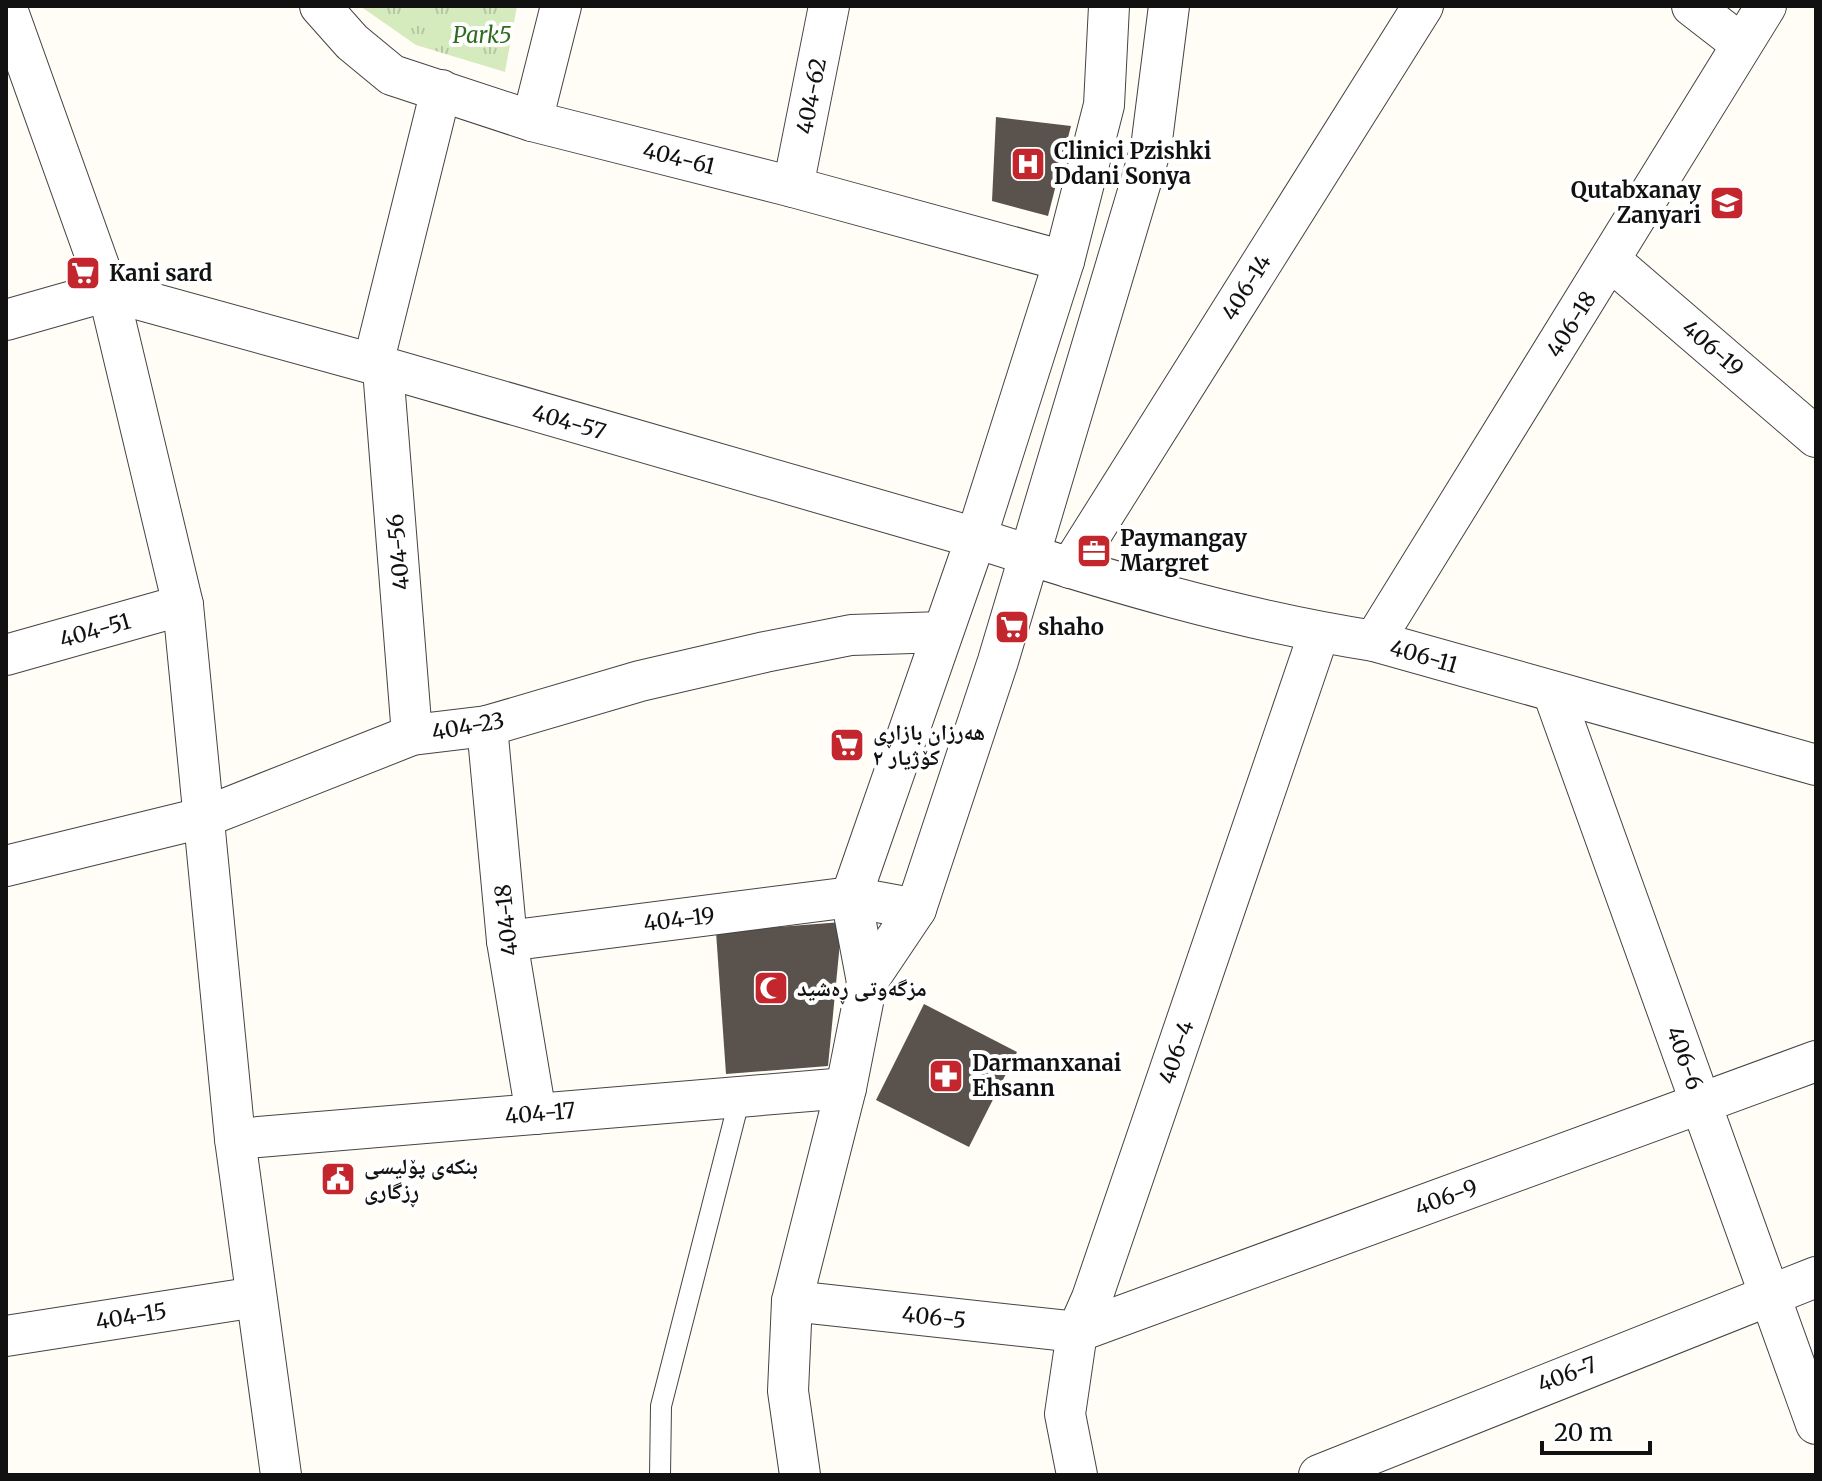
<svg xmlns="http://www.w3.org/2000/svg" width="1822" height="1481" viewBox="0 0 1822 1481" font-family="Merriweather,'Noto Naskh Arabic',serif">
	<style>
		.park { fill: url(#park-tufts) }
		.building { fill: #5a524d }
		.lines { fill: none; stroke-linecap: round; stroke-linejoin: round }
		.lane-casing { stroke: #444; stroke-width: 22 }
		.street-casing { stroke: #444; stroke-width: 42 }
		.lane { stroke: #fff; stroke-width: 20 }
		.street { stroke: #fff; stroke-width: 40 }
		.labels { text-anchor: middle; stroke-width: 8; stroke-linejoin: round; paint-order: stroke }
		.park-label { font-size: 22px; font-style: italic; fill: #2f6b1f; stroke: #fff }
		.street-label { font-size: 22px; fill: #111; stroke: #fff }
		.poi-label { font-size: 22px; font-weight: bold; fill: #111; stroke: #fff; text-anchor: start }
	</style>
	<defs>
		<pattern id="park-tufts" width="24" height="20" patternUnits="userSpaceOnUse" patternTransform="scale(2)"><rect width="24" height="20" fill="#d5ebbd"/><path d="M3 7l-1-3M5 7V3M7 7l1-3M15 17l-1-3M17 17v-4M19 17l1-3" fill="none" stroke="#b6c8a1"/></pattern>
	</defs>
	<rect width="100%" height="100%" fill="#fffdf5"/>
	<polygon class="park" points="360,6 517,6 505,72 416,45"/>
	<g class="building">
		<polygon points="996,117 1071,126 1048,216 992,201"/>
		<polygon points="842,922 828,1066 726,1074 716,932"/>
		<polygon points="924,1004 1017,1052 969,1147 876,1100"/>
	</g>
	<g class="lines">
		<g class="lane-casing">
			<polyline id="lane" points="660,1475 661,1406 740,1097"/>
		</g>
		<g class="street-casing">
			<g id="street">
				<polyline points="6,6 108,291 183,605 235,1139 281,1475"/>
				<polyline points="320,6 352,42 392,75 532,121 793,187 1064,261"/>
				<polyline points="1692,6 1741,44"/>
				<polyline points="532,121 561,6"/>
				<polyline points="793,187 829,6"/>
				<polyline points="1610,260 1816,437"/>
				<path d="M108,291L373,364L976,538C1105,580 1239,620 1374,641L1816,765"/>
				<polyline points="6,320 108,291"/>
				<polyline points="373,364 441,90"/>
				<polyline points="383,369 412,735"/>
				<polyline points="1070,568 1423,6"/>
				<polyline points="1374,641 1766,6"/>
				<polyline points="6,655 183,605"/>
				<polyline points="1553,692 1816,1424"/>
				<polyline points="487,726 507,941 536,1114"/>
				<polyline points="6,866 202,818 412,735 487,726 640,681 765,652 851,635 942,632"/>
				<polyline points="507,941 851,897 916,909"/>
				<polyline points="867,982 916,909 998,661 1151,148 1169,6"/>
				<polyline points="235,1139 846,1088"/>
				<polyline points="792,1301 1077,1332 1816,1061"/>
				<polyline points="6,1336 256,1297"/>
				<polyline points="800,1475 788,1391 792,1301 846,1088 867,982 851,897 976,538 1064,261 1104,105 1109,6"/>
				<polyline points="1077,1475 1065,1414 1077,1332 1092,1298 1319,633"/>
				<polyline points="1319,1475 1816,1277"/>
			</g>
		</g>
		<use href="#lane" class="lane"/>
		<use href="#street" class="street"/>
	</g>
	<defs>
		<g id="hospital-square" transform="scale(1.8)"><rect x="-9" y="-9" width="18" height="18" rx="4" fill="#c4262e" stroke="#fff"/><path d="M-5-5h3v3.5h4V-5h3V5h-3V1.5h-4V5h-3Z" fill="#fff"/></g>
		<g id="school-square" transform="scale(1.8)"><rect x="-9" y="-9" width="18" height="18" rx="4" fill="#c4262e" stroke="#fff"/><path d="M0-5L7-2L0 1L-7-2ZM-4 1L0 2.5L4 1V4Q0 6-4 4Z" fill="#fff"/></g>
		<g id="supermarket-square" transform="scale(1.8)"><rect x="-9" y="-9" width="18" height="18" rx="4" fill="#c4262e" stroke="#fff"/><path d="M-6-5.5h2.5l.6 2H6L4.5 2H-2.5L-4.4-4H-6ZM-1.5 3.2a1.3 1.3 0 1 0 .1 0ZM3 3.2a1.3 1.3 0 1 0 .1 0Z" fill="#fff"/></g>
		<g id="office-square" transform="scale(1.8)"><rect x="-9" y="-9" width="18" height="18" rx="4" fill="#c4262e" stroke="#fff"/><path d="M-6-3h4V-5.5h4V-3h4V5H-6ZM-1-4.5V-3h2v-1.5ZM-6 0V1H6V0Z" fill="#fff"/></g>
		<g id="mosque-square" transform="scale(1.8)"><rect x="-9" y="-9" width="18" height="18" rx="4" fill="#c4262e" stroke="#fff"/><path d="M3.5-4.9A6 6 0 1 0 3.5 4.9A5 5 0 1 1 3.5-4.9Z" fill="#fff"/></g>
		<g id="pharmacy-square" transform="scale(1.8)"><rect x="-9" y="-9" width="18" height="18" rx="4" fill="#c4262e" stroke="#fff"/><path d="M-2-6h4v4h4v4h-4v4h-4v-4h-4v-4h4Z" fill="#fff"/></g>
		<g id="civic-square" transform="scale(1.8)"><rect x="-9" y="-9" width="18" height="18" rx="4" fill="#c4262e" stroke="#fff"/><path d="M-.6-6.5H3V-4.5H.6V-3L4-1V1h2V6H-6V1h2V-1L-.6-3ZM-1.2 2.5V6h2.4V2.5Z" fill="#fff"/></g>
	</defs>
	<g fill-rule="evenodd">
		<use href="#hospital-square" x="1028" y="164"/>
		<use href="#school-square" x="1727" y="203"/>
		<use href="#supermarket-square" x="83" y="273"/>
		<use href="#office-square" x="1094" y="551"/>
		<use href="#supermarket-square" x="1012" y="627"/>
		<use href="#supermarket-square" x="847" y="745"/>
		<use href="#mosque-square" x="771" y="988"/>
		<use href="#pharmacy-square" x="946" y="1076"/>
		<use href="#civic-square" x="338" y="1179"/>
	</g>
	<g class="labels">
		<g class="park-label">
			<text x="482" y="43">Park5</text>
		</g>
		<g class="street-label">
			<text transform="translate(811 96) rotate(-79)" y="8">404-62</text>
			<text transform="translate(679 158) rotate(14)" y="8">404-61</text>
			<text transform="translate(1246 287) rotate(-58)" y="8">406-14</text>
			<text transform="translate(1571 324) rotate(-58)" y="8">406-18</text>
			<text transform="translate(1713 348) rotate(41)" y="8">406-19</text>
			<text transform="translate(569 422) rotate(16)" y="8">404-57</text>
			<text transform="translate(398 552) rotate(-95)" y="8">404-56</text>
			<text transform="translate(95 630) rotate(-16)" y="8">404-51</text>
			<text transform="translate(1424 656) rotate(16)" y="8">406-11</text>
			<text transform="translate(468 726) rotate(-10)" y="8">404-23</text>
			<text transform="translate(679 919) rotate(-7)" y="8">404-19</text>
			<text transform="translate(506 920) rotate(-96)" y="8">404-18</text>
			<text transform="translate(1176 1052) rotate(-71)" y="8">406-4</text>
			<text transform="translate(1685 1058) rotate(70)" y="8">406-6</text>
			<text transform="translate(540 1113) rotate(-5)" y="8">404-17</text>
			<text transform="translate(1446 1197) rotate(-20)" y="8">406-9</text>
			<text transform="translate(131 1316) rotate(-9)" y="8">404-15</text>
			<text transform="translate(934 1317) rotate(6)" y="8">406-5</text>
			<text transform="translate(1567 1374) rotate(-21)" y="8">406-7</text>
		</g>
		<g class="poi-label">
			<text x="1054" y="159">Clinici Pzishki<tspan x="1054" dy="25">Ddani Sonya</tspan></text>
			<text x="1701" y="198" text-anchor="end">Qutabxanay<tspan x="1701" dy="25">Zanyari</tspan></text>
			<text x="109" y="281">Kani sard</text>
			<text x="1120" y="546">Paymangay<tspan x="1120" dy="25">Margret</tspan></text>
			<text x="1038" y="635">shaho</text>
			<text x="873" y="740">هەرزان بازاڕی<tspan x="873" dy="25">کۆژیار ٢</tspan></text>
			<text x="797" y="996">مزگەوتی ڕەشید</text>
			<text x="972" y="1071">Darmanxanai<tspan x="972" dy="25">Ehsann</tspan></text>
			<text x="364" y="1174">بنکەی پۆلیسی<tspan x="364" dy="25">ڕزگاری</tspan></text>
		</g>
	</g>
	<rect width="1822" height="1481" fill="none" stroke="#111111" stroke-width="16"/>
	<path d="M1542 1441v12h108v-12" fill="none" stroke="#111111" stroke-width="4"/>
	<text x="1554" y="1441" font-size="24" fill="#111111" stroke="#ffffff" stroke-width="6" paint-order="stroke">20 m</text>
</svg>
